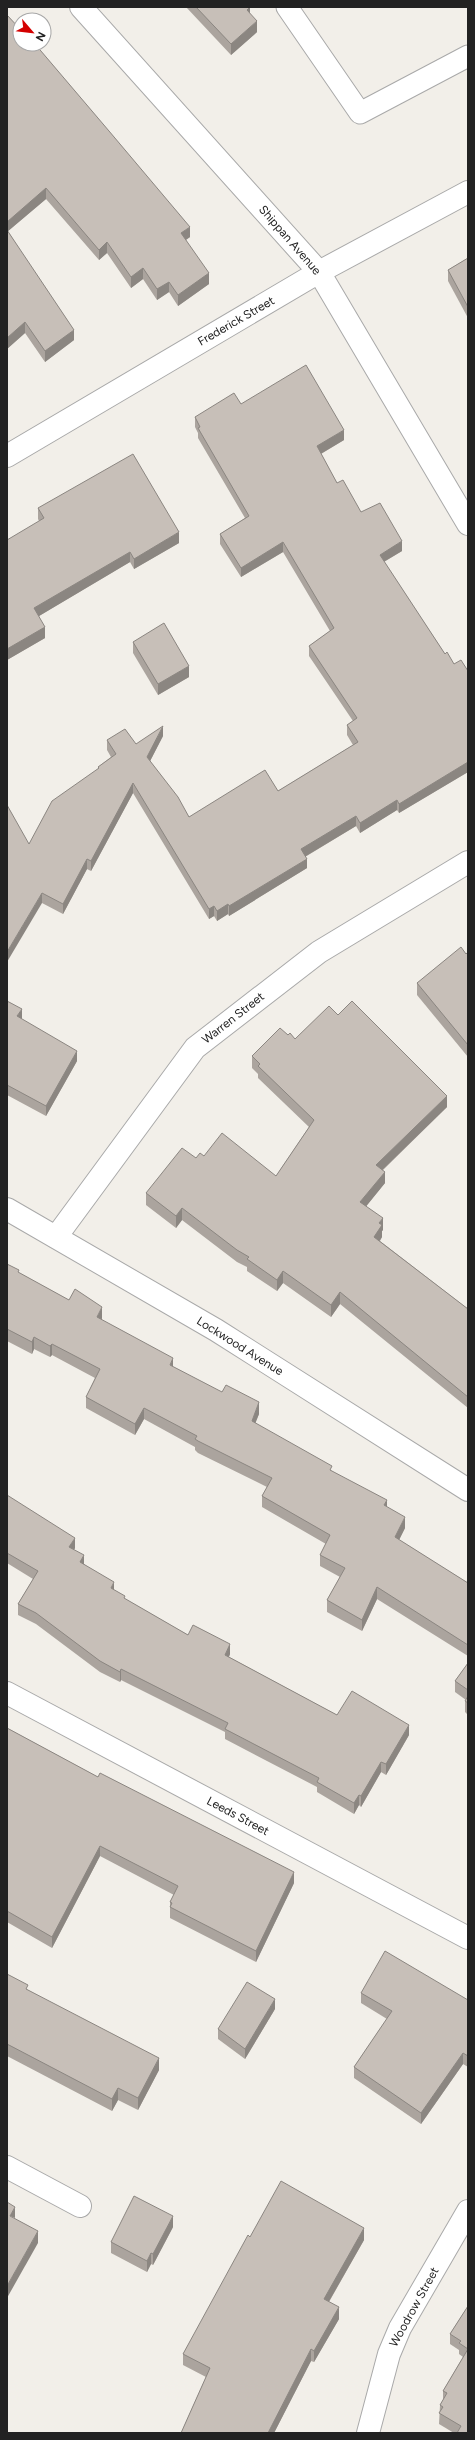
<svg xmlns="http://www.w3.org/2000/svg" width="475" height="2440" viewBox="0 0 475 2440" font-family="Figtree,sans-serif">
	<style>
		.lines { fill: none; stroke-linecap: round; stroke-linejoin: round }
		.service-casing { stroke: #a9a9a9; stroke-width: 23 }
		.minor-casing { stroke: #a9a9a9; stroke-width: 24 }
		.tertiary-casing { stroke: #a9a9a9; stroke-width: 24 }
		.service { stroke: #fff; stroke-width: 21 }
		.minor { stroke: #fff; stroke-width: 22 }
		.tertiary { stroke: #fff; stroke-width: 22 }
		.wall { fill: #aba49e }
		.shaded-wall { fill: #8b8681 }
		.building { fill: #c7bfb8; stroke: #8b8681 }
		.labels { text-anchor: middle; stroke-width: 3.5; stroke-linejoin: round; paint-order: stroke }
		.street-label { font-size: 12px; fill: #222; stroke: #fff }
	</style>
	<rect width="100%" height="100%" fill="#f2efe9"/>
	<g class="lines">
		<g class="service-casing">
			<polyline id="service" points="287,7 360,113 468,56"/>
		</g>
		<g class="minor-casing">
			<g id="minor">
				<polyline points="81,7 319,272 468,524"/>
				<polyline points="7,456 319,272 468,192"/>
				<polyline points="56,1237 195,1048 319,952 468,862"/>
				<polyline points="7,1693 468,1938"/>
				<polyline points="7,2167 80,2206"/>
				<polyline points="368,2433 389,2354 400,2328 468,2211"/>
			</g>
		</g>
		<g class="tertiary-casing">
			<polyline id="tertiary" points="7,1209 216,1330 468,1490"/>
		</g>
		<use href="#service" class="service"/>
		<use href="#minor" class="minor"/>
		<use href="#tertiary" class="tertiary"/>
	</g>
	<g class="wall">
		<polygon points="186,7 250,7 250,14 257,32 231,55"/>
		<polygon points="7,15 190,237 186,240 209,284 178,306 169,292 157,300 143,279 131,288 107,253 99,260 46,199 8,231 74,340 45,362 25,333 7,349"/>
		<polygon points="468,258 468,318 448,281 448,270"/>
		<polygon points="241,404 344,440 321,454 337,483 361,512 402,551 384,562 445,654 454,664 468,671 468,772 399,813 397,810 360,833 356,826 305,857 307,868 229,916 228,914 217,921 214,916 209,919 133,793 91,871 87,869 63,914 42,903 29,844 98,769 98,767 111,757 107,750 107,740 136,744 163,736 150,761 189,817 278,791 353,745 347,735 347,725 353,721 309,656 309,646 330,631 283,552 241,577 220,544 220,534 245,518 198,438 198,433 195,427 195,417"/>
		<polygon points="38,508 179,543 134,569 130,562 39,616 45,638 7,660 39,521 38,519"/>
		<polygon points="133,642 189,677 158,695 133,653"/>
		<polygon points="468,952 468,1057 417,995 417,983"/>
		<polygon points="7,1001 21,1019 77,1061 46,1116 7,1095"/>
		<polygon points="338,1015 447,1107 383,1170 385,1183 366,1206 383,1230 382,1231 382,1237 380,1241 468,1309 468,1408 340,1304 331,1317 283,1283 277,1291 247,1271 247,1267 237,1262 182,1220 176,1228 146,1205 146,1193 196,1158 204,1156 276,1176 309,1127 258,1078 258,1074 252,1068 252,1056 288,1035 295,1039"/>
		<polygon points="7,1264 19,1273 102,1318 102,1320 173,1367 259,1414 255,1423 332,1471 387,1507 405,1528 399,1540 468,1583 468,1656 377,1599 362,1631 327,1612 327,1600 340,1577 320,1566 320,1555 326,1544 262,1507 262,1496 267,1487 198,1453 195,1450 195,1447 144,1419 135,1435 86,1408 86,1397 95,1378 52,1355 50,1357 34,1349 32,1354 7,1341"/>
		<polygon points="7,1495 75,1548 74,1550 84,1564 125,1599 188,1635 230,1654 229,1657 337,1715 409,1735 386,1775 381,1772 361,1807 359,1805 354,1814 317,1792 317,1787 225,1739 225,1732 121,1680 120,1682 100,1672 36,1624 18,1615 18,1604 33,1579 7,1563"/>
		<polygon points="468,1663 468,1715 465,1712 465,1701 466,1700 455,1692 455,1681"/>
		<polygon points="7,1728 294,1883 256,1962 170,1918 170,1902 174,1895 100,1856 52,1948 7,1922"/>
		<polygon points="7,1974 28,1990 159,2070 138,2110 118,2100 112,2111 7,2056"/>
		<polygon points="361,1993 468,2000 468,2067 463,2064 421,2124 354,2078 354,2067 387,2019 361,2003"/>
		<polygon points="275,2009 245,2059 218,2039 218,2029"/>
		<polygon points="173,2227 153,2265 151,2264 147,2272 111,2253 111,2242"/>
		<polygon points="250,2237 364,2240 329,2302 339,2319 314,2362 311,2361 274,2433 181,2433 206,2377 183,2365 183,2354"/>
		<polygon points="468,2306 468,2433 454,2433 439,2424 440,2405 443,2400 443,2391 463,2357 459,2354 459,2350 450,2344 450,2334"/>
	</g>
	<g class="shaded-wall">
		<polygon points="250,7 250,18 247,10"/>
		<polygon points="257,21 257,32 231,55 231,44"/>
		<polygon points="46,188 46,199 7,232 7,222"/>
		<polygon points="190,227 190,237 181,243 181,233"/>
		<polygon points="107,242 107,253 99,260 99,250"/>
		<polygon points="143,268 143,279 131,288 131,277"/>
		<polygon points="209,273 209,284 178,306 178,295"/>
		<polygon points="169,282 169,292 157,300 157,289"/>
		<polygon points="25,322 25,333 7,349 7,338"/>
		<polygon points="74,330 74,340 45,362 45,351"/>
		<polygon points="344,430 344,440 317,456 317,446"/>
		<polygon points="179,532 179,543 134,569 134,559"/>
		<polygon points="402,541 402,551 380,564 380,555"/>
		<polygon points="283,542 283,552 241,577 241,568"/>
		<polygon points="130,552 130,562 34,619 34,608"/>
		<polygon points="45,627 45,638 7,660 7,649"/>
		<polygon points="189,666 189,677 158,695 158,684"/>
		<polygon points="163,726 163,736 147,767 147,757"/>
		<polygon points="468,762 468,772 399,813 399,804"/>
		<polygon points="133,783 133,793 91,871 91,861"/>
		<polygon points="397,800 397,810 360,833 360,823"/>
		<polygon points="356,816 356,826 301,859 301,849"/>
		<polygon points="87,859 87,869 63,914 63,904"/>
		<polygon points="307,859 307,868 229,916 229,906"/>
		<polygon points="42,893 42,903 7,962 7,952"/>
		<polygon points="228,904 228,914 217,921 217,911"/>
		<polygon points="214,906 214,916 209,919 209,909"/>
		<polygon points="22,1009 22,1019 17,1026 17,1016"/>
		<polygon points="77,1051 77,1061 46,1116 46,1106"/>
		<polygon points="447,1096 447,1107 376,1176 376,1165"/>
		<polygon points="385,1172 385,1183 360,1214 360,1202"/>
		<polygon points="182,1208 182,1220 176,1228 176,1216"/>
		<polygon points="383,1218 383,1230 382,1231 382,1237 374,1249 374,1237 379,1223"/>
		<polygon points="283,1271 283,1283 277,1291 277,1280"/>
		<polygon points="340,1292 340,1304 331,1317 331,1305"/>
		<polygon points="102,1307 102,1318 97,1329 97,1317"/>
		<polygon points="34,1337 34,1349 32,1354 32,1342"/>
		<polygon points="52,1344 52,1355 50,1357 50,1346"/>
		<polygon points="173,1358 173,1369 170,1365"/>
		<polygon points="259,1402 259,1414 252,1432 252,1421"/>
		<polygon points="144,1408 144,1419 135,1435 135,1424"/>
		<polygon points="387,1500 387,1511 384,1505"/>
		<polygon points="405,1517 405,1528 395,1548 395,1537"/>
		<polygon points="75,1538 75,1548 69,1558 69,1547"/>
		<polygon points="84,1555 84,1566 80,1562"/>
		<polygon points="114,1582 114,1593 111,1588"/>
		<polygon points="377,1587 377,1599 362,1631 362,1620"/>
		<polygon points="230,1644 230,1654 225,1665 225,1655"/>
		<polygon points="121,1669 121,1680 120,1682 120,1672"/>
		<polygon points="409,1725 409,1735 386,1775 386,1764"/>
		<polygon points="381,1762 381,1772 361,1807 361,1796"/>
		<polygon points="359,1795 359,1805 354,1814 354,1803"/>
		<polygon points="100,1846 100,1856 52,1948 52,1937"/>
		<polygon points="294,1872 294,1883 256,1962 256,1951"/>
		<polygon points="275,1999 275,2009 245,2059 245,2049"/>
		<polygon points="463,2053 463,2064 421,2124 421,2113"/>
		<polygon points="159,2058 159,2070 138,2110 138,2098"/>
		<polygon points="118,2088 118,2100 112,2111 112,2099"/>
		<polygon points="15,2207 15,2218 10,2216"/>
		<polygon points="173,2216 173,2227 153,2265 153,2254"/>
		<polygon points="364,2228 364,2240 324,2310 324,2299"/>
		<polygon points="38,2231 38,2243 7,2298 7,2286"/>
		<polygon points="151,2253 151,2264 147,2272 147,2261"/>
		<polygon points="339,2307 339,2319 314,2362 314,2351"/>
		<polygon points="311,2349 311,2361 274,2433 268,2433"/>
	</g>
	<g class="building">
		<polygon points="196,7 250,7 247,10 257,21 231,44"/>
		<polygon points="7,15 20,29 20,44 35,44 109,131 190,227 181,233 209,273 178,295 169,282 157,289 143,268 131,277 107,242 99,250 46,188 7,222"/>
		<polygon points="7,230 74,330 45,351 25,322 7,338"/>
		<polygon points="468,258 468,307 448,270"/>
		<polygon points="306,365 344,430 317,446 337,483 343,480 361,512 380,503 402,541 380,555 445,654 447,652 454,664 461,660 468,671 468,762 399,804 397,800 360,823 356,816 301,849 307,859 229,906 228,904 217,911 214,906 209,909 133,783 91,861 87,859 63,904 42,893 7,952 7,805 29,844 52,801 99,768 98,767 116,754 107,740 125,729 136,744 163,726 147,757 178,797 189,817 265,770 278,791 358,742 347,725 357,718 309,646 334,628 283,542 241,568 220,534 249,516 198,428 200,427 195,417 234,393 241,404"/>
		<polygon points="133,454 179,532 134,559 130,552 34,608 45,627 7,649 7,540 44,518 38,508"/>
		<polygon points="164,623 189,666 158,684 133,642"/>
		<polygon points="461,947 466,954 468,952 468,1045 417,983"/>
		<polygon points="7,1001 22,1009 17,1016 77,1051 46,1106 7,1085"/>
		<polygon points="352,1001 447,1096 376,1165 385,1172 360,1202 383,1218 379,1223 382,1225 374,1237 468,1309 468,1397 340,1292 331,1305 283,1271 277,1280 247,1259 249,1257 237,1250 182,1208 176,1216 146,1193 182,1148 196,1158 200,1153 204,1156 222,1133 276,1176 314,1120 258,1066 260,1064 252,1056 280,1028 288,1035 290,1033 295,1039 329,1006 338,1015"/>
		<polygon points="7,1264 19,1270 18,1272 69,1300 75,1289 102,1307 97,1317 173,1358 170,1365 222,1392 226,1385 259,1402 252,1421 332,1466 330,1470 387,1500 384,1505 405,1517 395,1537 468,1583 468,1645 377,1587 362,1620 327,1600 345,1568 320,1555 330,1535 262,1496 272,1478 198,1441 195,1439 197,1436 144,1408 135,1424 86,1397 100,1369 52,1344 50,1346 34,1337 32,1342 7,1329"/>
		<polygon points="7,1495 75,1538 69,1547 84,1555 80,1562 114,1582 111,1588 125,1596 124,1598 188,1635 193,1625 230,1644 225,1655 337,1715 352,1691 409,1725 386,1764 381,1762 361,1796 359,1795 354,1803 317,1782 319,1778 225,1729 228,1723 121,1669 120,1672 100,1661 36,1613 18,1604 38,1571 7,1553"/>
		<polygon points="468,1663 468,1690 455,1681"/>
		<polygon points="468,1696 468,1703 465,1701"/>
		<polygon points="7,1728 98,1777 100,1773 294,1872 256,1951 170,1907 172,1903 170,1902 178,1886 100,1846 52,1937 7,1911"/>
		<polygon points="385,1951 468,2000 468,2056 463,2053 421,2113 354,2067 392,2011 361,1993"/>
		<polygon points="7,1974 28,1985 26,1989 159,2058 138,2098 118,2088 112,2099 7,2044"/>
		<polygon points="247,1982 275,1999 245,2049 218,2029"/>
		<polygon points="281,2181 364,2228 324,2299 339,2307 314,2351 311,2349 268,2433 181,2433 210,2368 183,2354 248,2235 250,2237"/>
		<polygon points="134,2196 173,2216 153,2254 151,2253 147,2261 111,2242"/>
		<polygon points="7,2202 15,2207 10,2216 38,2231 7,2286"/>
		<polygon points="468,2306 468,2433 457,2433 461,2426 439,2413 443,2407 440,2405 447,2393 443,2391 468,2349 459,2343 461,2341 450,2334"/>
	</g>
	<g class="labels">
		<g class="street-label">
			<text transform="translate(290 240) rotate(49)" y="4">Shippan Avenue</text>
			<text transform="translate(236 321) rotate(-30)" y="4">Frederick Street</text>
			<text transform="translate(233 1018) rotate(-38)" y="4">Warren Street</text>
			<text transform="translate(240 1346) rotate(32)" y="4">Lockwood Avenue</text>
			<text transform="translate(238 1816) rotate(28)" y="4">Leeds Street</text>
			<text transform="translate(414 2307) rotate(-61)" y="4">Woodrow Street</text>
		</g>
	</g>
	<rect width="475" height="2440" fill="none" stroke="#222222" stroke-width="16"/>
	<g transform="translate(32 32) rotate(118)"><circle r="19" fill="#ffffff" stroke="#a7a7a7"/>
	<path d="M0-3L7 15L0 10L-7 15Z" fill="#d40000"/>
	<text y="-6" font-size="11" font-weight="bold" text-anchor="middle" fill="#222222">N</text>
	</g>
</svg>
